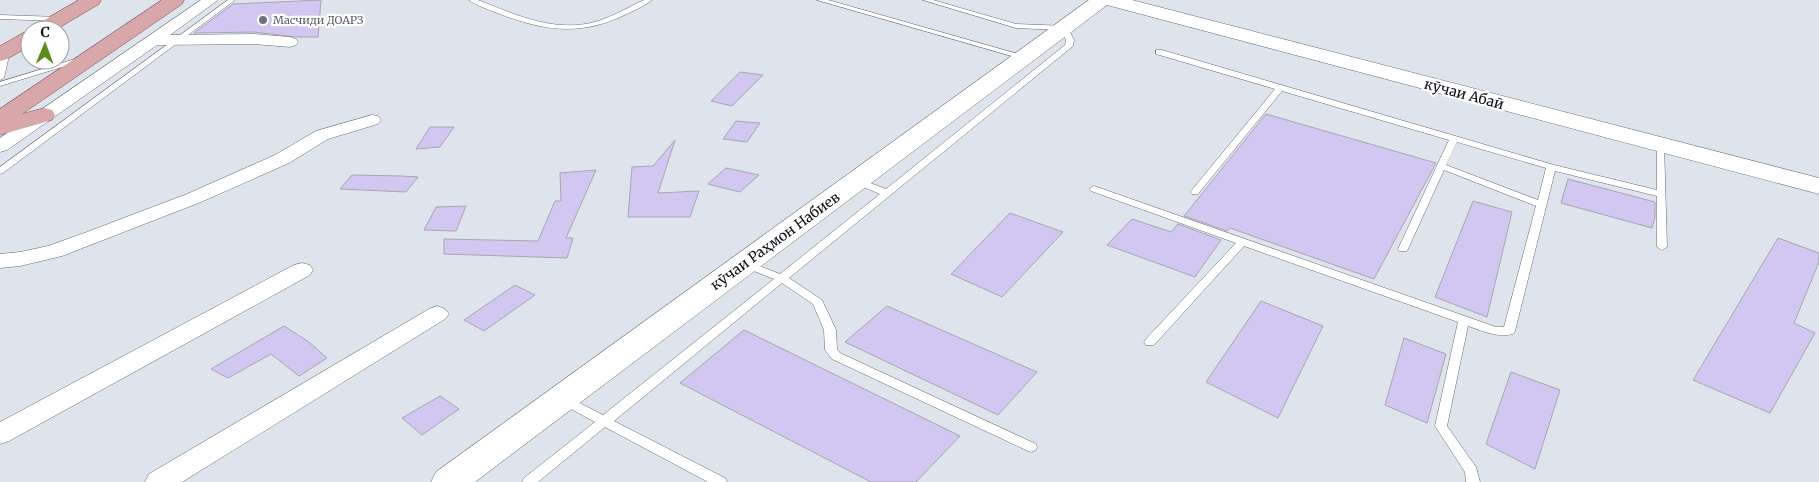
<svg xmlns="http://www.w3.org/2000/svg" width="1819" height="482" viewBox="0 0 1819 482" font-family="Merriweather,serif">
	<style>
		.building { fill: #d2c7f1; stroke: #a8a6af }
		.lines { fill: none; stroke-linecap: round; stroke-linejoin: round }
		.lane-casing { stroke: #656b72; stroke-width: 1 }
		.street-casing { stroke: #656b72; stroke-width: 1 }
		.secondary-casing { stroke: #656b72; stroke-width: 1 }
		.primary-casing { stroke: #804c4f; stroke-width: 1 }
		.lane { fill: #fff; fill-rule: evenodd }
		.street { fill: #fff; fill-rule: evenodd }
		.secondary { fill: #fff; fill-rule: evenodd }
		.primary { fill: #d7a7a9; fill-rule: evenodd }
		.worship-dot { fill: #6b7280; stroke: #fff; stroke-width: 2 }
		.labels { text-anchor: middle; stroke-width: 4.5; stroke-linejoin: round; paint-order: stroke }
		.far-worship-label { font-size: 11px; fill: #5b616d; stroke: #fff; text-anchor: start }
		.street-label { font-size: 14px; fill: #0e1013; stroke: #fff }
	</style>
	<rect width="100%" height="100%" fill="#dde4eb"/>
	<g class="building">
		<polygon points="321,0 318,37 296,37 254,32 194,33 233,4"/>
		<polygon points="740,72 763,75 732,106 711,101"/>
		<polygon points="1266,114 1436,163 1374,279 1230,228 1227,231 1184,216"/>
		<polygon points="736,121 760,123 747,142 723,139"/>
		<polygon points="430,127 454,127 440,147 416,149"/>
		<polygon points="675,140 658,193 699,191 690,217 628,217 632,167 653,166"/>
		<polygon points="726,168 759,175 740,192 708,184"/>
		<polygon points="596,170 566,238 573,238 567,258 444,254 444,239 538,241 555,201 561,201 560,173"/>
		<polygon points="352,175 402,176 418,177 406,192 340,189"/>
		<polygon points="1568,179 1655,202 1655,217 1652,228 1561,203"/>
		<polygon points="1473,201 1512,212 1487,317 1435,297"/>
		<polygon points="466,206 456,231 424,230 436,207"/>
		<polygon points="1010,213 1063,232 1002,297 951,274"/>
		<polygon points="1132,219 1171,232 1178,224 1221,240 1195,277 1107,245"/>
		<polygon points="1778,238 1819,253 1819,262 1794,323 1815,333 1770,413 1693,380"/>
		<polygon points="515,285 535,295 484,331 464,320"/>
		<polygon points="1261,301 1323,326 1278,418 1206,382"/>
		<polygon points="887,306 1037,372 998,415 845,342"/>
		<polygon points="284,326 309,342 327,358 299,376 271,354 228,378 211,369"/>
		<polygon points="744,330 960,436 916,482 871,482 680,383"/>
		<polygon points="1404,338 1446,354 1427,423 1385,405"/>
		<polygon points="1511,372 1560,390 1535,469 1486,444"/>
		<polygon points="440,396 459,409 422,435 402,418"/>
	</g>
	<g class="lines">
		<g class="lane-casing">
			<g id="lane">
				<polygon points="228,0 235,0 3,173 0,174 0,167"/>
				<path d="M469,0H478C516,15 557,34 598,21C614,16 629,7 644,0H652C646,5 637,9 629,13C583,36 547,32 500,14C490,10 477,6 469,0Z"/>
				<polygon points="817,0 828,0 1029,57 1028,59 1022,59"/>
				<polygon points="923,0 933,0 1016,24 1067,26 1074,40 1073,46 789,278 822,300 836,330 837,349 840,353 1036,444 1037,447 1036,450 1031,452 1026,450 832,359 825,350 824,330 813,304 782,283 614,421 725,478 727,482 708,482 605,427 538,482 522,482 524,478 595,422 560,403 558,400 560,397 564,396 568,397 603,415 774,279 741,266 740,264 741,262 749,262 780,274 880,194 854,183 852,181 854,179 860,179 886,189 1065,45 1066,40 1061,30 1016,28"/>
				<polygon points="0,15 59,17 63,19 59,21 0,19"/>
				<polygon points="3,49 9,49 10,51 4,78 0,80 0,61"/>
				<path d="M1156,50H1162L1554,165L1657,190V146L1661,143L1664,144L1667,247L1662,250L1657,247V196L1555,171L1515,331L1513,334C1497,338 1483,331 1468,326L1447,426L1476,467L1480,482H1466L1465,472L1435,426L1458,322L1244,246L1154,345H1146L1144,342L1146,339L1236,243L1091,191L1089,189L1094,186L1097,187L1496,327H1504L1536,206L1444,170L1408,249L1407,251H1399L1398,249L1449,140L1282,91L1198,194H1192L1190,192L1192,190L1275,89L1156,54ZM1457,142L1546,168L1538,200L1446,165Z"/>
				<polygon points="75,59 78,59 82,61 0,86 0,82"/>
			</g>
		</g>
		<g class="street-casing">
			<g id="street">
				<polygon points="201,0 218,0 170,35 254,34 290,37 296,39 298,42 296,45 290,47 254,44 157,45 7,150 0,152 0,138"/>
				<polygon points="372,115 378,116 381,120 378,124 328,139 289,163 201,202 62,256 20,266 0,268 0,254 20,252 48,246 87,232 187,194 275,155 316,131"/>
				<polygon points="302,263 310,265 313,270 310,275 9,441 0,444 0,422 294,265"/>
				<polygon points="437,306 445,309 449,314 445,319 182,482 145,482 149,474 429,309"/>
			</g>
		</g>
		<g class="secondary-casing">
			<polygon id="secondary" points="1089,0 1132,0 1819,178 1819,194 1107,5 475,482 431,482 436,472"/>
		</g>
		<g class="primary-casing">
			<g id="primary">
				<polygon points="79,0 101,0 99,4 55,30 31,30 34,26"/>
				<polygon points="162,0 184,0 182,4 22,114 44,108 52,110 55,115 52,120 0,135 0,109"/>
				<polygon points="30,31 30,46 7,59 0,61 0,46 23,33"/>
			</g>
		</g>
		<use href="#lane" class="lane"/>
		<use href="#street" class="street"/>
		<use href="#secondary" class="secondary"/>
		<use href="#primary" class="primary"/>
	</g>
	<circle class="worship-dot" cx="263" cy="20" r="5"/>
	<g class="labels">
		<g class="far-worship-label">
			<text x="273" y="24">Масчиди ДОАРЗ</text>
		</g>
		<g class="street-label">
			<text transform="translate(1464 94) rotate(15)" y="5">кӯчаи Абаӣ</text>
			<text transform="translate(775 241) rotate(-36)" y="5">кӯчаи Раҳмон Набиев</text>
		</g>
	</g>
	<g transform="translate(45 45) rotate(1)"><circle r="24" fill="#ffffff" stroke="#9f9fa1"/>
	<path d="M0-4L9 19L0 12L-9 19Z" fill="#5d8a1a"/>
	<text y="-8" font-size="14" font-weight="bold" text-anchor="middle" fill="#0e1013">С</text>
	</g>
</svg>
